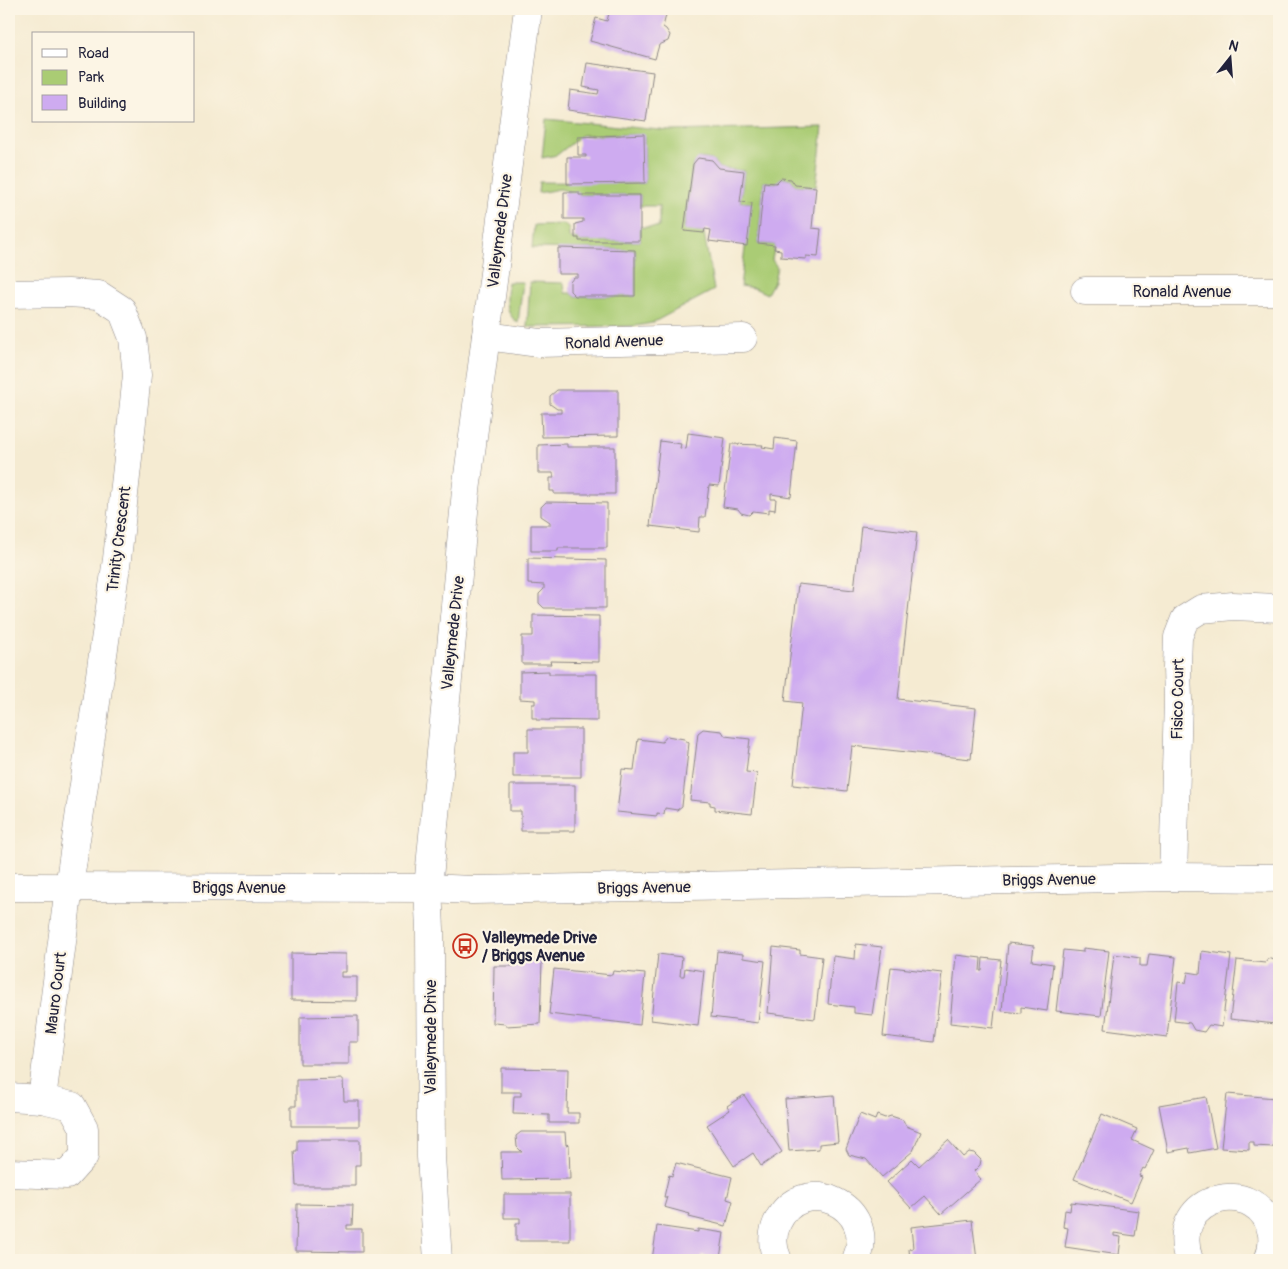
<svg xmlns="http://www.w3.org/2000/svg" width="1288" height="1269" viewBox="0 0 1288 1269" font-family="Pangolin,sans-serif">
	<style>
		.green { fill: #aacc74; stroke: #667758 }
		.building { fill: #ceabf0 }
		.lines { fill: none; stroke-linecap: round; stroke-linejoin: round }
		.minor-casing { stroke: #8c8686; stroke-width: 29 }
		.minor { stroke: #fff; stroke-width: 28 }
		.labels { text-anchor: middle; stroke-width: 4.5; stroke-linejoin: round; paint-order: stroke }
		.street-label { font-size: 16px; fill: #22223b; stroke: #fcf5e5 }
		.poi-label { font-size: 16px; font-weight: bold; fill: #22223b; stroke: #fcf5e5; text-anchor: start }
	</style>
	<rect width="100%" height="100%" fill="#fcf5e5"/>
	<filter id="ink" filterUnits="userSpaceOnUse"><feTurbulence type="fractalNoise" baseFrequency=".02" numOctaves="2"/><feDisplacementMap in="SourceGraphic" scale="10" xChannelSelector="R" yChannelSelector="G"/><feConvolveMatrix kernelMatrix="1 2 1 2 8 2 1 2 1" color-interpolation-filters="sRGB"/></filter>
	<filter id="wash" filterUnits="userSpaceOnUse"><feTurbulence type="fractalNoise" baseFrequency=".0096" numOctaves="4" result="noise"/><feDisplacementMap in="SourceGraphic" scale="20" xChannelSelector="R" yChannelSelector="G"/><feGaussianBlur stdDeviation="1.12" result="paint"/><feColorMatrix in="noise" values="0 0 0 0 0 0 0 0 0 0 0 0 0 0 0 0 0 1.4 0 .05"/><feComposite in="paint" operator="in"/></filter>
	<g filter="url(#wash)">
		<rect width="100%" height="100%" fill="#f5ebd2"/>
		<g class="green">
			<polygon points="546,119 670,131 823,127 816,187 795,185 791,179 781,178 776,183 764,182 758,243 775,245 772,260 777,267 774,281 767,294 754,288 740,286 751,203 740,202 744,171 719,168 712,160 699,158 693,164 684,230 704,233 714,290 652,323 636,326 527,327 530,282 564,283 565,293 571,293 575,296 635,296 635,250 532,248 534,225 564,224 569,229 569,238 579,238 579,241 640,241 640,227 659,227 659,206 640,206 640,195 579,195 560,189 538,193 539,182 645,183 644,135 582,135 557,155 542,158"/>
			<path d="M508,282H523L518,323C504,313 507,298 508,282Z"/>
		</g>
		<g id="blocks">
			<g class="building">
				<polygon points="610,9 634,9 643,12 645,9 666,15 663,27 666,29 670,35 668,41 659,45 655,59 590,41 596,18 607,21"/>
				<polygon points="587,63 653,72 646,121 568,110 570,90 598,94 599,90 583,87"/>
				<polygon points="644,134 645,183 567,184 567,157 586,157 586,155 578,155 578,137"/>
				<polygon points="698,158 712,160 719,168 744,171 740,202 752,203 747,246 709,241 711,230 705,229 704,233 684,231 693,164"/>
				<polygon points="781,178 791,179 795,185 816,187 812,228 821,229 818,257 806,256 806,259 781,257 781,250 774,249 775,245 758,243 764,182 776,183"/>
				<polygon points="564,192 579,192 579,195 640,195 640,241 579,241 579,238 575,238 575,224 583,222 583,219 564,219"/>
				<polygon points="558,248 635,250 635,296 575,296 570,291 570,282 574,277 578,277 578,274 558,274"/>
				<polygon points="557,390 618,390 618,436 542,437 541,413 561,413 561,409 557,409 550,404 550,396"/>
				<polygon points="688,433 725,438 719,486 709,485 705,517 700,517 699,532 650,526 660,441 681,444 680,448 686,449"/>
				<polygon points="775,438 797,441 791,497 771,494 771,499 776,499 775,510 769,509 769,513 753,511 749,515 741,513 738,509 723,507 731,444 763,445 762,447 774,449"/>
				<polygon points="567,444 567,447 615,447 615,494 554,494 554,491 550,491 550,478 554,478 553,473 538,473 538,445"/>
				<polygon points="546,502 607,503 607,548 558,548 558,551 531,551 531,525 550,525 550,522 541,516 541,507"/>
				<polygon points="861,526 917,532 898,699 976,708 971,759 852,746 847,791 793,785 802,703 785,701 798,584 854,590"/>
				<polygon points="528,558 606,560 606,608 544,608 539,603 539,594 544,589 544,585 528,584"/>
				<polygon points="533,615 599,616 599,662 550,661 551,664 522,664 522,636 533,636"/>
				<polygon points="549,671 549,674 597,674 597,721 536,720 536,718 532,718 532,704 535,704 535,700 520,699 520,672"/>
				<polygon points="528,729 581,729 581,777 513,777 513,752 528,752"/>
				<polygon points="703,729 722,731 725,736 750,739 746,772 757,773 752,814 715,810 715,806 710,805 710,802 690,800 698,733"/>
				<polygon points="667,736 684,739 689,743 682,806 677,810 665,808 664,814 657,813 657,816 617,812 622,769 634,770 638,739 662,742"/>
				<polygon points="510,785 575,785 575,831 521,831 521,811 510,811"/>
				<polygon points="1008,943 1034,946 1032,961 1053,964 1047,1011 1021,1007 1021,1013 1002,1011"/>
				<polygon points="856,944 882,947 872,1015 854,1013 854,1007 828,1004 833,956 855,959"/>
				<polygon points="773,947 800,950 800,954 822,957 815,1019 768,1013"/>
				<polygon points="1083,948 1109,951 1101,1016 1056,1011 1063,950 1083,952"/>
				<polygon points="717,951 743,954 743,958 765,961 758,1023 711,1017"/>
				<polygon points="1202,951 1231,955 1222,1027 1209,1025 1204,1032 1194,1030 1190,1023 1174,1021 1178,982 1186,983 1188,972 1200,974"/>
				<polygon points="291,953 346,954 346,972 341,972 341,977 357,977 357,1001 291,1000"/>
				<polygon points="658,954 682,957 680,976 684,976 685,968 704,971 698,1026 651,1020"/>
				<polygon points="1114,954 1140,958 1140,966 1147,966 1149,954 1176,957 1167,1037 1105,1029"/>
				<polygon points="956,955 981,958 980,971 982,971 983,958 1001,960 993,1028 950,1023"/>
				<polygon points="1269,958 1279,962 1275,1024 1230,1019 1237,960 1265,963"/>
				<polygon points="515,961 542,961 540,1024 506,1026 506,1024 493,1023 494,966 515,966"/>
				<polygon points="891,967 942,973 934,1042 883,1036"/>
				<polygon points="554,969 612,975 613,971 645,974 640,1025 549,1014"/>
				<polygon points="358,1016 358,1042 349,1042 349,1064 300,1064 300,1017"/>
				<polygon points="501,1068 568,1069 567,1113 579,1113 579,1123 549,1123 549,1115 513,1114 514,1096 521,1096 521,1092 501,1092"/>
				<polygon points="343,1079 344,1101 359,1101 359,1126 291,1126 291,1106 296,1106 296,1080"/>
				<polygon points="1227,1094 1276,1098 1273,1147 1254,1146 1254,1142 1249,1142 1249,1150 1221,1148"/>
				<polygon points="744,1095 782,1152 761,1166 753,1153 734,1166 707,1125 730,1110 727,1106"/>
				<polygon points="834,1095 838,1142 819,1144 819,1149 789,1151 785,1099"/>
				<polygon points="1206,1097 1216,1148 1190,1153 1189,1148 1168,1152 1159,1105"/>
				<polygon points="860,1114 875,1120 877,1115 885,1118 891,1116 903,1120 906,1126 921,1132 913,1151 882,1177 866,1159 849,1155 846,1149"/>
				<polygon points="1102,1114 1137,1129 1132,1140 1154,1150 1145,1169 1143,1168 1139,1176 1142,1177 1131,1202 1074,1179"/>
				<polygon points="521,1132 565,1132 566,1145 569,1144 570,1179 502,1180 501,1152 522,1152 517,1147 516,1136"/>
				<polygon points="297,1140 360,1140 360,1165 355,1165 355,1186 296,1186 294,1151 297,1151"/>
				<polygon points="948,1140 963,1157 969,1152 974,1153 981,1160 980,1165 974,1171 981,1179 941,1214 925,1196 911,1208 887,1182 912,1159 919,1166"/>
				<polygon points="676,1163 732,1177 727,1199 733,1201 726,1226 689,1217 690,1214 664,1207 667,1197 664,1197 669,1175 672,1176"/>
				<polygon points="504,1194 570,1194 570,1241 516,1241 516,1223 520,1223 520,1218 504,1218"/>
				<polygon points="1071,1202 1139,1211 1135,1236 1114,1233 1114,1236 1121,1237 1119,1255 1065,1247 1068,1228 1063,1227 1065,1210 1070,1211"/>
				<polygon points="297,1204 353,1205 352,1225 347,1225 347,1229 362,1229 362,1252 296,1251"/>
				<polygon points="972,1220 977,1260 910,1260 909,1249 913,1248 911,1227"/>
				<polygon points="657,1226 698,1232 698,1229 724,1233 720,1258 701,1255 702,1260 652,1260"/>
			</g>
		</g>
	</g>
	<g filter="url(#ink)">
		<use href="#blocks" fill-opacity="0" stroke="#8c8686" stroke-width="1"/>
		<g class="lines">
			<g class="minor-casing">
				<g id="minor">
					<polyline points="1085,291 1279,291"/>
					<polyline points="9,294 68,293 99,295 122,310 133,338 137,375 117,559 69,887 42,1099"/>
					<polyline points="486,336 539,343 743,338"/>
					<polyline points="1173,877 1178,700 1177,667 1178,637 1185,619 1201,609 1233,606 1279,608"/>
					<polyline points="9,887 428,888 472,890 1173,877 1279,878"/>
					<polyline points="9,1097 42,1099 72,1106 84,1128 84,1156 67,1175 9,1173"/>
					<polyline points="438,1260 431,1157 430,929 428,888 466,491 528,9"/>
					<path d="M778,1260C772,1248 772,1235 777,1223C801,1170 880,1206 856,1260"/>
					<path d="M1189,1260C1166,1193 1262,1174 1272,1234C1273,1243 1272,1252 1268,1260"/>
				</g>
			</g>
			<use href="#minor" class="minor"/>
		</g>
	</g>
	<defs>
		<g id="bus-ring" transform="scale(1.25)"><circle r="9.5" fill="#fcf5e5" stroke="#c8321e" stroke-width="1.5"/><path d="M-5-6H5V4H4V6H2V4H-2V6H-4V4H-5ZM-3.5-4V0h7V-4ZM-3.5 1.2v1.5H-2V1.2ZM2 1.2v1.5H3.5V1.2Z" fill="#c8321e"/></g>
	</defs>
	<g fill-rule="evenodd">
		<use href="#bus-ring" x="465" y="946"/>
	</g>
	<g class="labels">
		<g class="street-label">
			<text transform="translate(499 231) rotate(-83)" y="6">Valleymede Drive</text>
			<text x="1182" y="297">Ronald Avenue</text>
			<text transform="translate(614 341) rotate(-2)" y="6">Ronald Avenue</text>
			<text transform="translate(118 539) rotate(-83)" y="6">Trinity Crescent</text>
			<text transform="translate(452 633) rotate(-84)" y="6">Valleymede Drive</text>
			<text transform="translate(1177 699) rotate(-89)" y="6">Fisico Court</text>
			<text transform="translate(1049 879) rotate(-1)" y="6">Briggs Avenue</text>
			<text x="239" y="893">Briggs Avenue</text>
			<text transform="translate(644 887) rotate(-1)" y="6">Briggs Avenue</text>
			<text transform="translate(55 993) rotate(-83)" y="6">Mauro Court</text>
			<text transform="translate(430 1037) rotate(-90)" y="6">Valleymede Drive</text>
		</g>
		<g class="poi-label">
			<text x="482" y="943">Valleymede Drive<tspan x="482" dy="18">/ Briggs Avenue</tspan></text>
		</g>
	</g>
	<rect width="1288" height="1269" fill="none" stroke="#fcf5e5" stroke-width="30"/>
	<rect x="32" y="32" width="162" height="90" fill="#fcf5e5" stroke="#a5a1a1"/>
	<rect x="42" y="49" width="25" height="8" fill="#ffffff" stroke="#a5a1a1"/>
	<text x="78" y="58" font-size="15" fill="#22223b">Road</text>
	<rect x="42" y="70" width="25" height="15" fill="#aacc74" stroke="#a5a1a1"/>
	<text x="78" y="82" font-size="15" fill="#22223b">Park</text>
	<rect x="42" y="95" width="25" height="15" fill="#ceabf0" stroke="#a5a1a1"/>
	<text x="78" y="108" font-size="15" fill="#22223b">Building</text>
	<g transform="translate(1230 58) rotate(17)" stroke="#fcf5e5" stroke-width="4" paint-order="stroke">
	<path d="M0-4L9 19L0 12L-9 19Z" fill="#22223b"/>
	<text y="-8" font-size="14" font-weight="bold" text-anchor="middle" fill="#22223b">N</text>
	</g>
</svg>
